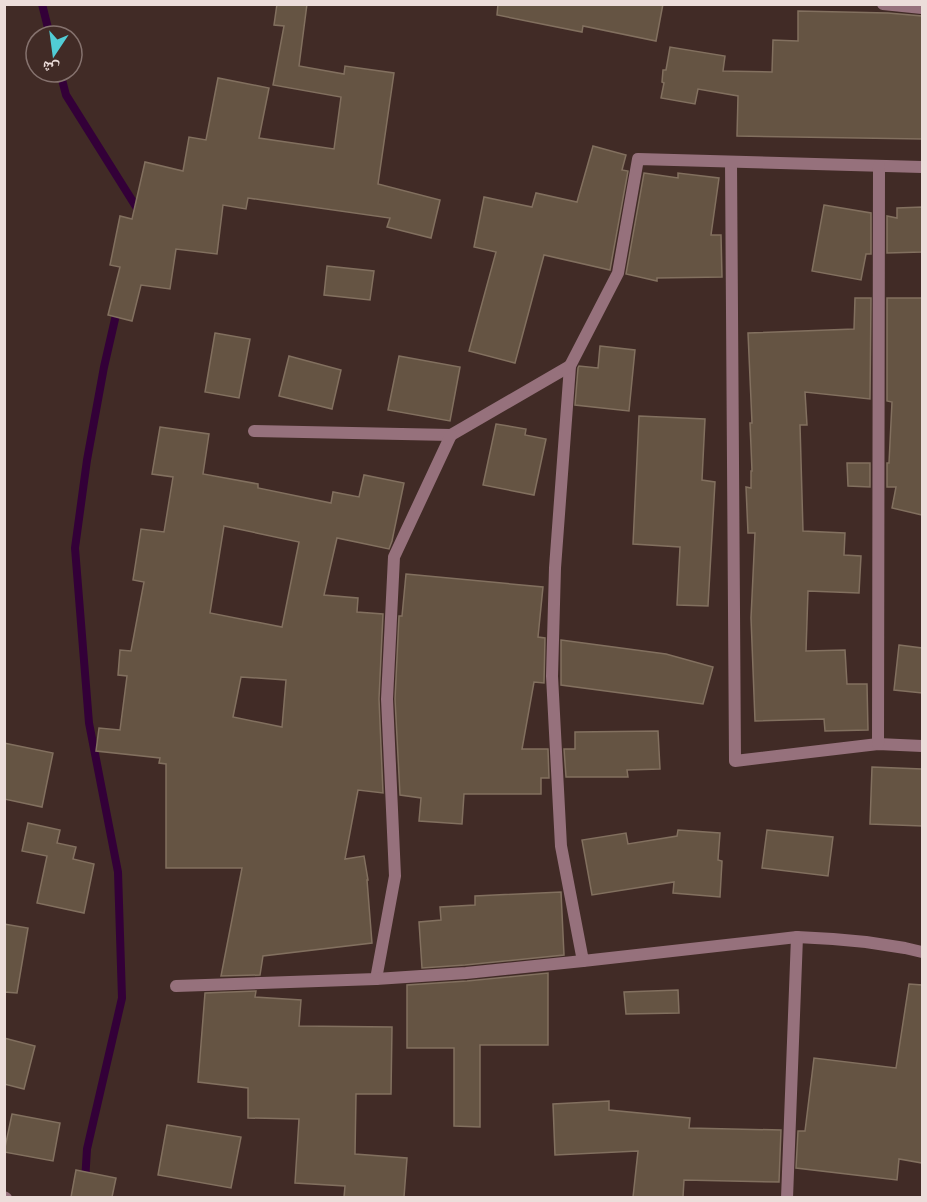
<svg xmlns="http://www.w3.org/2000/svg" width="927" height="1202" viewBox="0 0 927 1202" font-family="'Asap Condensed','Noto Naskh Arabic',sans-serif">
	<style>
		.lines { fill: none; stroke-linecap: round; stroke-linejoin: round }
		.stream { stroke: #330038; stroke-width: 8 }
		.building { fill: #655443; stroke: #82705f; stroke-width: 1.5; fill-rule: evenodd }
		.minor { stroke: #96717c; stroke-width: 12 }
	</style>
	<rect width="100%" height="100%" fill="#412b26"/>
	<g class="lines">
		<g class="stream">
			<polyline points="42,4 50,36"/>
			<polyline points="60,72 66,95 140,213 139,215"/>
			<polyline points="84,1198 87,1149 122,998 118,872 89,723 75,548 87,460 104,367 118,306"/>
		</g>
	</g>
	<g class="building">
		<polygon points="277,4 307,4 299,66 344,74 345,66 394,73 378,184 440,200 431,238 387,227 390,218 248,198 246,209 223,205 217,254 176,249 170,289 141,285 132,321 108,315 120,267 110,265 120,216 132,219 145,162 183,171 189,137 206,140 218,78 269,88 259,138 334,149 341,97 273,85 284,26 274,25"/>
		<polygon points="498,4 663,4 656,41 583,26 582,32 497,15"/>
		<polygon points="798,11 888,13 922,16 922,139 737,136 738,96 698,89 695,104 661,98 664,83 662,82 663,70 666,70 670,47 725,56 723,71 772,72 773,40 798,41"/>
		<polygon points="593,146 626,155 622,170 628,171 610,270 544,255 515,363 469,351 496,252 474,247 484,197 532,207 536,193 577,202"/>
		<polygon points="644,173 678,178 678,173 719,178 711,235 721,235 722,277 657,278 657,281 626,274"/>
		<polygon points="824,205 871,213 871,254 866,254 861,280 812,271"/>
		<polygon points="922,207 922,252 887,253 887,216 897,218 897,208"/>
		<polygon points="327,266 374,271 370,300 324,295"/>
		<polygon points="855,298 871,298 870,399 805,392 807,425 800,425 803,531 845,533 844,555 861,556 859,593 808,591 806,651 845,650 847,684 867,684 868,730 825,731 824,719 755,721 751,618 755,533 748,533 746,487 751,488 751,471 752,471 750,423 752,423 748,333 854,329"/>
		<polygon points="887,298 922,298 922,515 892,508 896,487 887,487 887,463 889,463 892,402 887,401"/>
		<polygon points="215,333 250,339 239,398 205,392"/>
		<polygon points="600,346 635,350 629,411 575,405 578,368 579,366 598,368"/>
		<polygon points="289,356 341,370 332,409 279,396"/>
		<polygon points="399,356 460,367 450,421 388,410"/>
		<polygon points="639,416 705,419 702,480 715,482 708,606 677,605 680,547 633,544"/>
		<polygon points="496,424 526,429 525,435 546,439 534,495 483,485"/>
		<path d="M160,427L209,434L203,474L258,484V488L331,503L333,492L359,497L364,475L404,483L392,541L389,549L337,538L324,595L358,598L357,612L383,614L379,699L383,793L358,790L345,859L364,856L368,880H367L372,943L263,956L260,975L221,976L242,868H166V764L159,763L160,758L96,751L99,728L120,730L127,676L118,675L120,650L131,651L144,582L133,580L141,529L164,532L173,477L152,474ZM224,526L299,542L282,627L210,613ZM241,677L286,680L282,727L233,717Z"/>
		<polygon points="847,463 870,463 870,487 848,486"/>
		<polygon points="406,574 543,587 538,637 545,638 544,683 534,682 522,749 548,749 549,778 541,778 541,794 464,794 462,824 419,821 421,798 400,795 395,699 399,616 402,616"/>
		<polygon points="561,640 666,654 713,667 703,704 561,685"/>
		<polygon points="899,645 922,648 922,693 894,690"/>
		<polygon points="658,731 660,769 627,770 628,777 566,777 564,749 575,749 575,732"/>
		<polygon points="4,743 53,753 42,807 4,799"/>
		<polygon points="872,767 922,769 922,826 870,824"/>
		<polygon points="28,823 60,830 57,843 76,847 73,859 94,864 84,913 37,903 47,856 22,851"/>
		<polygon points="678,830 720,833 718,860 722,861 720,897 673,893 674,882 592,895 582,840 626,833 628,844 677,836"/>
		<polygon points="767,830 833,837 828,876 762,868"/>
		<polygon points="561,892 564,955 465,965 422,968 419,922 441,920 440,907 475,905 475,896"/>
		<polygon points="4,924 28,928 17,993 4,992"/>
		<polygon points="548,973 548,1045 480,1045 480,1127 454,1126 454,1048 407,1048 407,985 467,981"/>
		<polygon points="909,984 922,985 922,1163 899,1159 897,1180 796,1168 798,1131 805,1131 814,1058 896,1068"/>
		<polygon points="678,990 679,1013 626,1014 624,992"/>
		<polygon points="256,991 255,997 301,1000 299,1026 392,1027 391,1094 356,1094 355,1154 407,1158 404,1197 344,1197 345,1186 295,1183 299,1119 248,1118 248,1088 198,1082 205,993"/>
		<polygon points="4,1038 35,1046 24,1089 4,1084"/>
		<polygon points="609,1101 609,1110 690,1118 689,1128 781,1130 779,1182 684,1180 683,1197 633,1197 638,1151 555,1155 553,1104"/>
		<polygon points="12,1114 60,1123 53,1161 4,1152"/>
		<polygon points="167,1125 241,1137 231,1188 158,1175"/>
		<polygon points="76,1170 116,1178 112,1197 71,1197"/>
	</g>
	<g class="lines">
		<g class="minor">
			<polyline points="883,4 922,8"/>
			<polyline points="731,162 735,761 878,744 922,746"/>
			<polyline points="922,167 638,159 618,273 570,366 555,568 552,676 561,846 583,961 797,937 833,939 866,942 905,948 922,952"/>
			<polyline points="254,431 451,435 570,366"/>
			<polyline points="878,744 879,166"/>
			<polyline points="376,979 395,876 387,699 394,557 451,435"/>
			<polyline points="176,986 376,979 466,973 583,961"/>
			<polyline points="4,1197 6,1198"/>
			<polyline points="787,1198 797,937"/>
		</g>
	</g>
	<rect width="927" height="1202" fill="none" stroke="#ecddda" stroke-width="12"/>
	<g transform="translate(54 54) rotate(193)"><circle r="28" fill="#412b26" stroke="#85726e" stroke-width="1.5"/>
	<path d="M0-4.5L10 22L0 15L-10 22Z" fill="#51ccd5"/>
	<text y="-9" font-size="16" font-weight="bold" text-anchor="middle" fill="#ecddda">ش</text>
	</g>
</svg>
